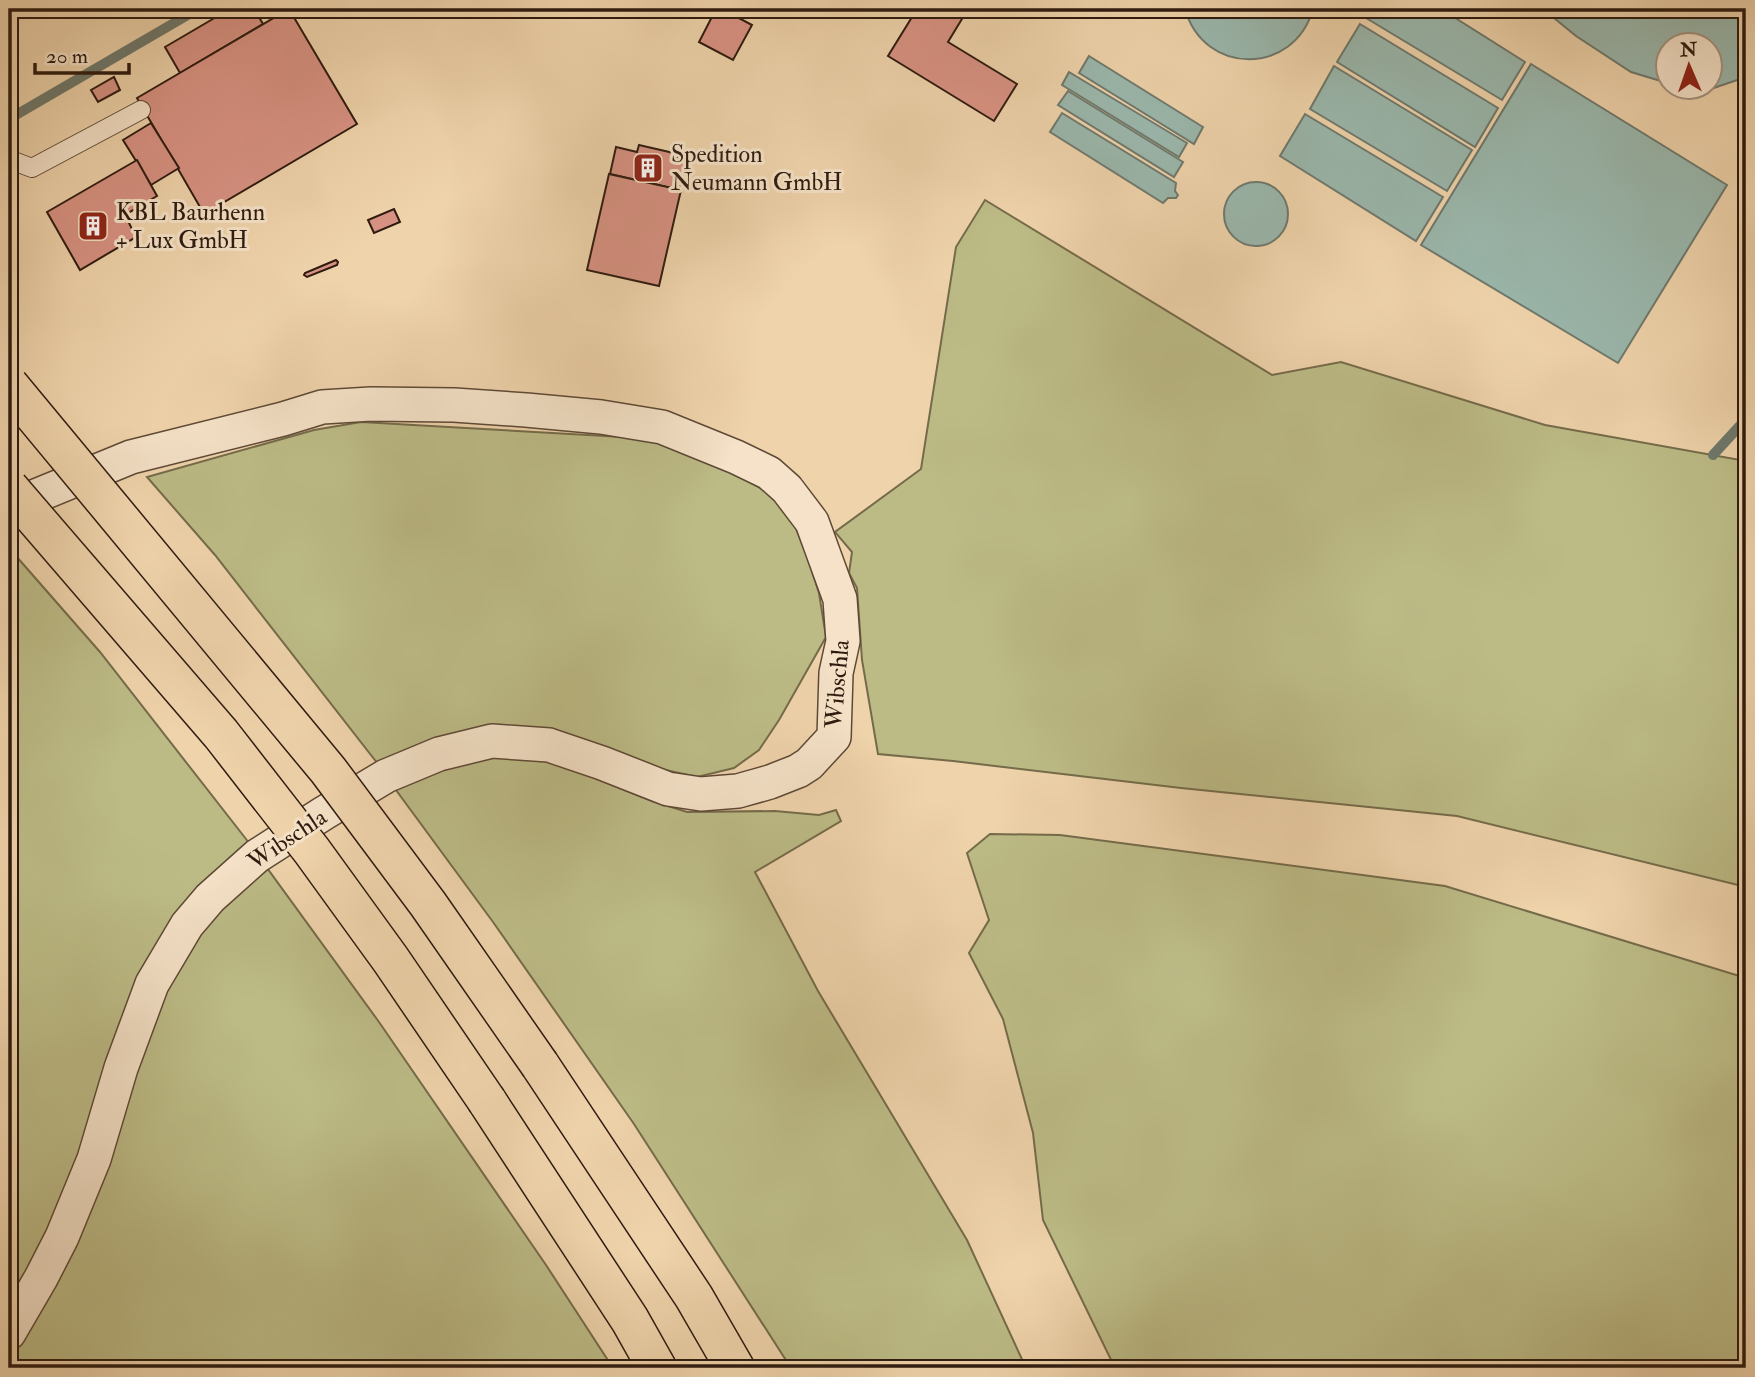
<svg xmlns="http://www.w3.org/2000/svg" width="1755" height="1377" viewBox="0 0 1755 1377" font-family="'IM FELL Double Pica',serif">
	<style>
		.green { fill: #bcbb86; stroke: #756b4a; stroke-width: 2 }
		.water { fill: #9ab7ac; stroke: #6f796d; stroke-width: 2 }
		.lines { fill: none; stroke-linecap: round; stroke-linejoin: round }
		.stream { stroke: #6f796d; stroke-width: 10 }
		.building { fill: #d89283; stroke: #2e1b0f; stroke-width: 2 }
		.lane-casing { stroke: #5e4936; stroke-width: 20 }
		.street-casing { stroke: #5e4936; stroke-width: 36 }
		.highway-casing { stroke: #2e1b0f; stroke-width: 41 }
		.lane { stroke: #f5e2c8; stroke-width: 18 }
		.street { stroke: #f5e2c8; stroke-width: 33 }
		.highway { stroke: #efd3ab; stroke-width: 38 }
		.highway-bridge-casing { stroke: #2e1b0f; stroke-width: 41; stroke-linecap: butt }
		.highway-bridge { stroke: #efd3ab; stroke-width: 38 }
		.labels { text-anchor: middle; stroke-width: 6; stroke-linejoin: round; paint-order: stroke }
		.poi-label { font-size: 24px; fill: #2e1b0f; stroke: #f5e2c8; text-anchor: start }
		.street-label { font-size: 24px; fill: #2e1b0f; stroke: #f5e2c8 }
	</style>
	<rect width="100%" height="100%" fill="#efd3ab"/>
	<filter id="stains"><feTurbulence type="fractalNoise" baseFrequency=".00286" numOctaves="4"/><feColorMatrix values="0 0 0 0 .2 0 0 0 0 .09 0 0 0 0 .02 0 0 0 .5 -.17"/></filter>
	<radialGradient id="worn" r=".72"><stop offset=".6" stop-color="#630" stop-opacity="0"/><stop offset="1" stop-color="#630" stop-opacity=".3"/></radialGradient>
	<g class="green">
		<polygon points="985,200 1272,375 1341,362 1545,425 1746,461 1746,887 1457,816 1181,788 953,761 878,754 862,660 857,588 849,573 852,552 835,532 921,469 956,247"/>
		<path d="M361,422L641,438L691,451L720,465L769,493L795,526L806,553L819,593L826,637L779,720L759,750L734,768L697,777L476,728C441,736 409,747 378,764L215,555L147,477L314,430Z"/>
		<polygon points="9,548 100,652 246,839 379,1022 546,1265 613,1368 9,1368"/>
		<polygon points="510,755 550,760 652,801 687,812 775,811 819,815 836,810 841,821 755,872 818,991 967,1240 1026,1368 791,1368 634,1124 493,922 396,790 415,778 477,758"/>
		<polygon points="990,834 1060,835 1445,886 1746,978 1746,1368 1115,1368 1043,1220 1033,1133 1003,1019 969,953 989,920 967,853"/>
	</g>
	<g class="water">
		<path d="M1185,9H1313C1294,76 1204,76 1185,9Z"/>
		<polygon points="1371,9 1441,9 1525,62 1502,100 1366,18"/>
		<polygon points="1543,9 1746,9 1746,77 1714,88 1710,87 1710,46 1668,46 1667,83 1631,72 1576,36"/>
		<polygon points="1360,24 1498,108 1475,147 1337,62"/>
		<polygon points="1089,56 1203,127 1194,144 1079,73"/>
		<polygon points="1531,64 1727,185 1618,363 1421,245"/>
		<polygon points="1334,66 1472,150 1447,191 1310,109"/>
		<polygon points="1069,72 1187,143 1179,157 1062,85"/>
		<polygon points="1068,91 1183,162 1174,177 1058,105"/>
		<polygon points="1062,113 1176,183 1175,191 1178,195 1176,198 1168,198 1163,203 1050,132"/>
		<polygon points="1305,114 1443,197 1416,241 1280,156"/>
		<circle cx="1256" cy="214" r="32"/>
	</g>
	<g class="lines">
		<g class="stream">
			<polyline points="9,119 198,9"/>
			<polyline points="1713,455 1746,419"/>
		</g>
	</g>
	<g class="building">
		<polygon points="230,9 254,9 263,24 180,73 165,47"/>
		<polygon points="289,9 357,124 204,214 137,98"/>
		<polygon points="716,9 722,9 752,25 733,60 699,42"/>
		<polygon points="917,9 968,9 948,42 1017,84 994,121 888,56"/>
		<polygon points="114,77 120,90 98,102 91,90"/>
		<polygon points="151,123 179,168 151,185 123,140"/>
		<polygon points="639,145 678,154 676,161 686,162 680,190 610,174 616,147 637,152"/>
		<polygon points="137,160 157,196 125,215 136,237 80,270 47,212"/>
		<polygon points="609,174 681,190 659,286 587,270"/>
		<polygon points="394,209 400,222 374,233 368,220"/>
		<polygon points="336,260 338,262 337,265 307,277 304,275 305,273"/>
	</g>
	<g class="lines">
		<g class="lane-casing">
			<polyline id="lane" points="9,157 11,160 32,168 141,110"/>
		</g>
		<g class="street-casing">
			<polyline id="street" points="9,507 131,457 283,419 322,407 371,404 454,405 526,410 601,417 662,427 736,457 769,473 787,489 812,522 840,599 843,641 836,673 834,737 809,764 798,771 770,782 738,791 701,794 668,789 602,763 549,745 492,741 439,754 386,776 324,813 257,856 210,898 187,925 152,984 121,1068 94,1159 62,1237 41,1278 9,1333"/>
		</g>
		<g class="highway-casing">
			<g id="highway">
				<polyline points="540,1065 694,1297 735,1368"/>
				<polyline points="487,1101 630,1320 657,1368"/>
			</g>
		</g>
		<use href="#lane" class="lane"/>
		<use href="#street" class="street"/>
		<use href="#highway" class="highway"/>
		<g class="highway-bridge-casing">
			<g id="highway-bridge">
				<polyline points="9,385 328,770 428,904 540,1065"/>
				<polyline points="9,488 221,734 312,851 391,960 487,1101"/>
			</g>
		</g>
		<use href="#highway-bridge" class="highway-bridge"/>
	</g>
	<defs>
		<g id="building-square" transform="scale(1.575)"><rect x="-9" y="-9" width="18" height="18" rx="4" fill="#8f2418" stroke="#f5e2c8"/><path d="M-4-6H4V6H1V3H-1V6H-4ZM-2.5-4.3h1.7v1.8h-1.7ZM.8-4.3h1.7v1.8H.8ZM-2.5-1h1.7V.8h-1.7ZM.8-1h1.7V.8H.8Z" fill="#fff"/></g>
	</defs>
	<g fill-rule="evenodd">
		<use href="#building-square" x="648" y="168"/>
		<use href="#building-square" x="93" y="226"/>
	</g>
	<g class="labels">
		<g class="poi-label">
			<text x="671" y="162">Spedition<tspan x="671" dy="28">Neumann GmbH</tspan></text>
			<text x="116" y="220">KBL Baurhenn<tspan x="116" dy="28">+ Lux GmbH</tspan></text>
		</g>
		<g class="street-label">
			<text transform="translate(837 684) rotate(-85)" y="8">Wibschla</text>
			<text transform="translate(287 839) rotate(-34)" y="8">Wibschla</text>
		</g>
	</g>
	<rect width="1755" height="1377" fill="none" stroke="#efd3ab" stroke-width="35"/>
	<rect x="10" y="10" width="1734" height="1356" fill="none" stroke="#2e1b0f" stroke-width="3.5"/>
	<rect x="18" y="18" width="1720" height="1342" fill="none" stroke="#2e1b0f" stroke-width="2"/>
	<g transform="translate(1689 66) rotate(358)"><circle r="33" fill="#f5e2c8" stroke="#a5927e" stroke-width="2"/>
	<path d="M0-5L12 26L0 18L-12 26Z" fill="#8f2418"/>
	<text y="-10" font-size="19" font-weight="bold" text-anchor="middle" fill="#2e1b0f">N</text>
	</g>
	<path d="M35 63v10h94v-10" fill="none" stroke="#2e1b0f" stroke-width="3.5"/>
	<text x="46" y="63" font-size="21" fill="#2e1b0f" stroke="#f5e2c8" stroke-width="5" paint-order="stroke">20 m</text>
	<rect width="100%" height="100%" filter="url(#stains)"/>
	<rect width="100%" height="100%" fill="url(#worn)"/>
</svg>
